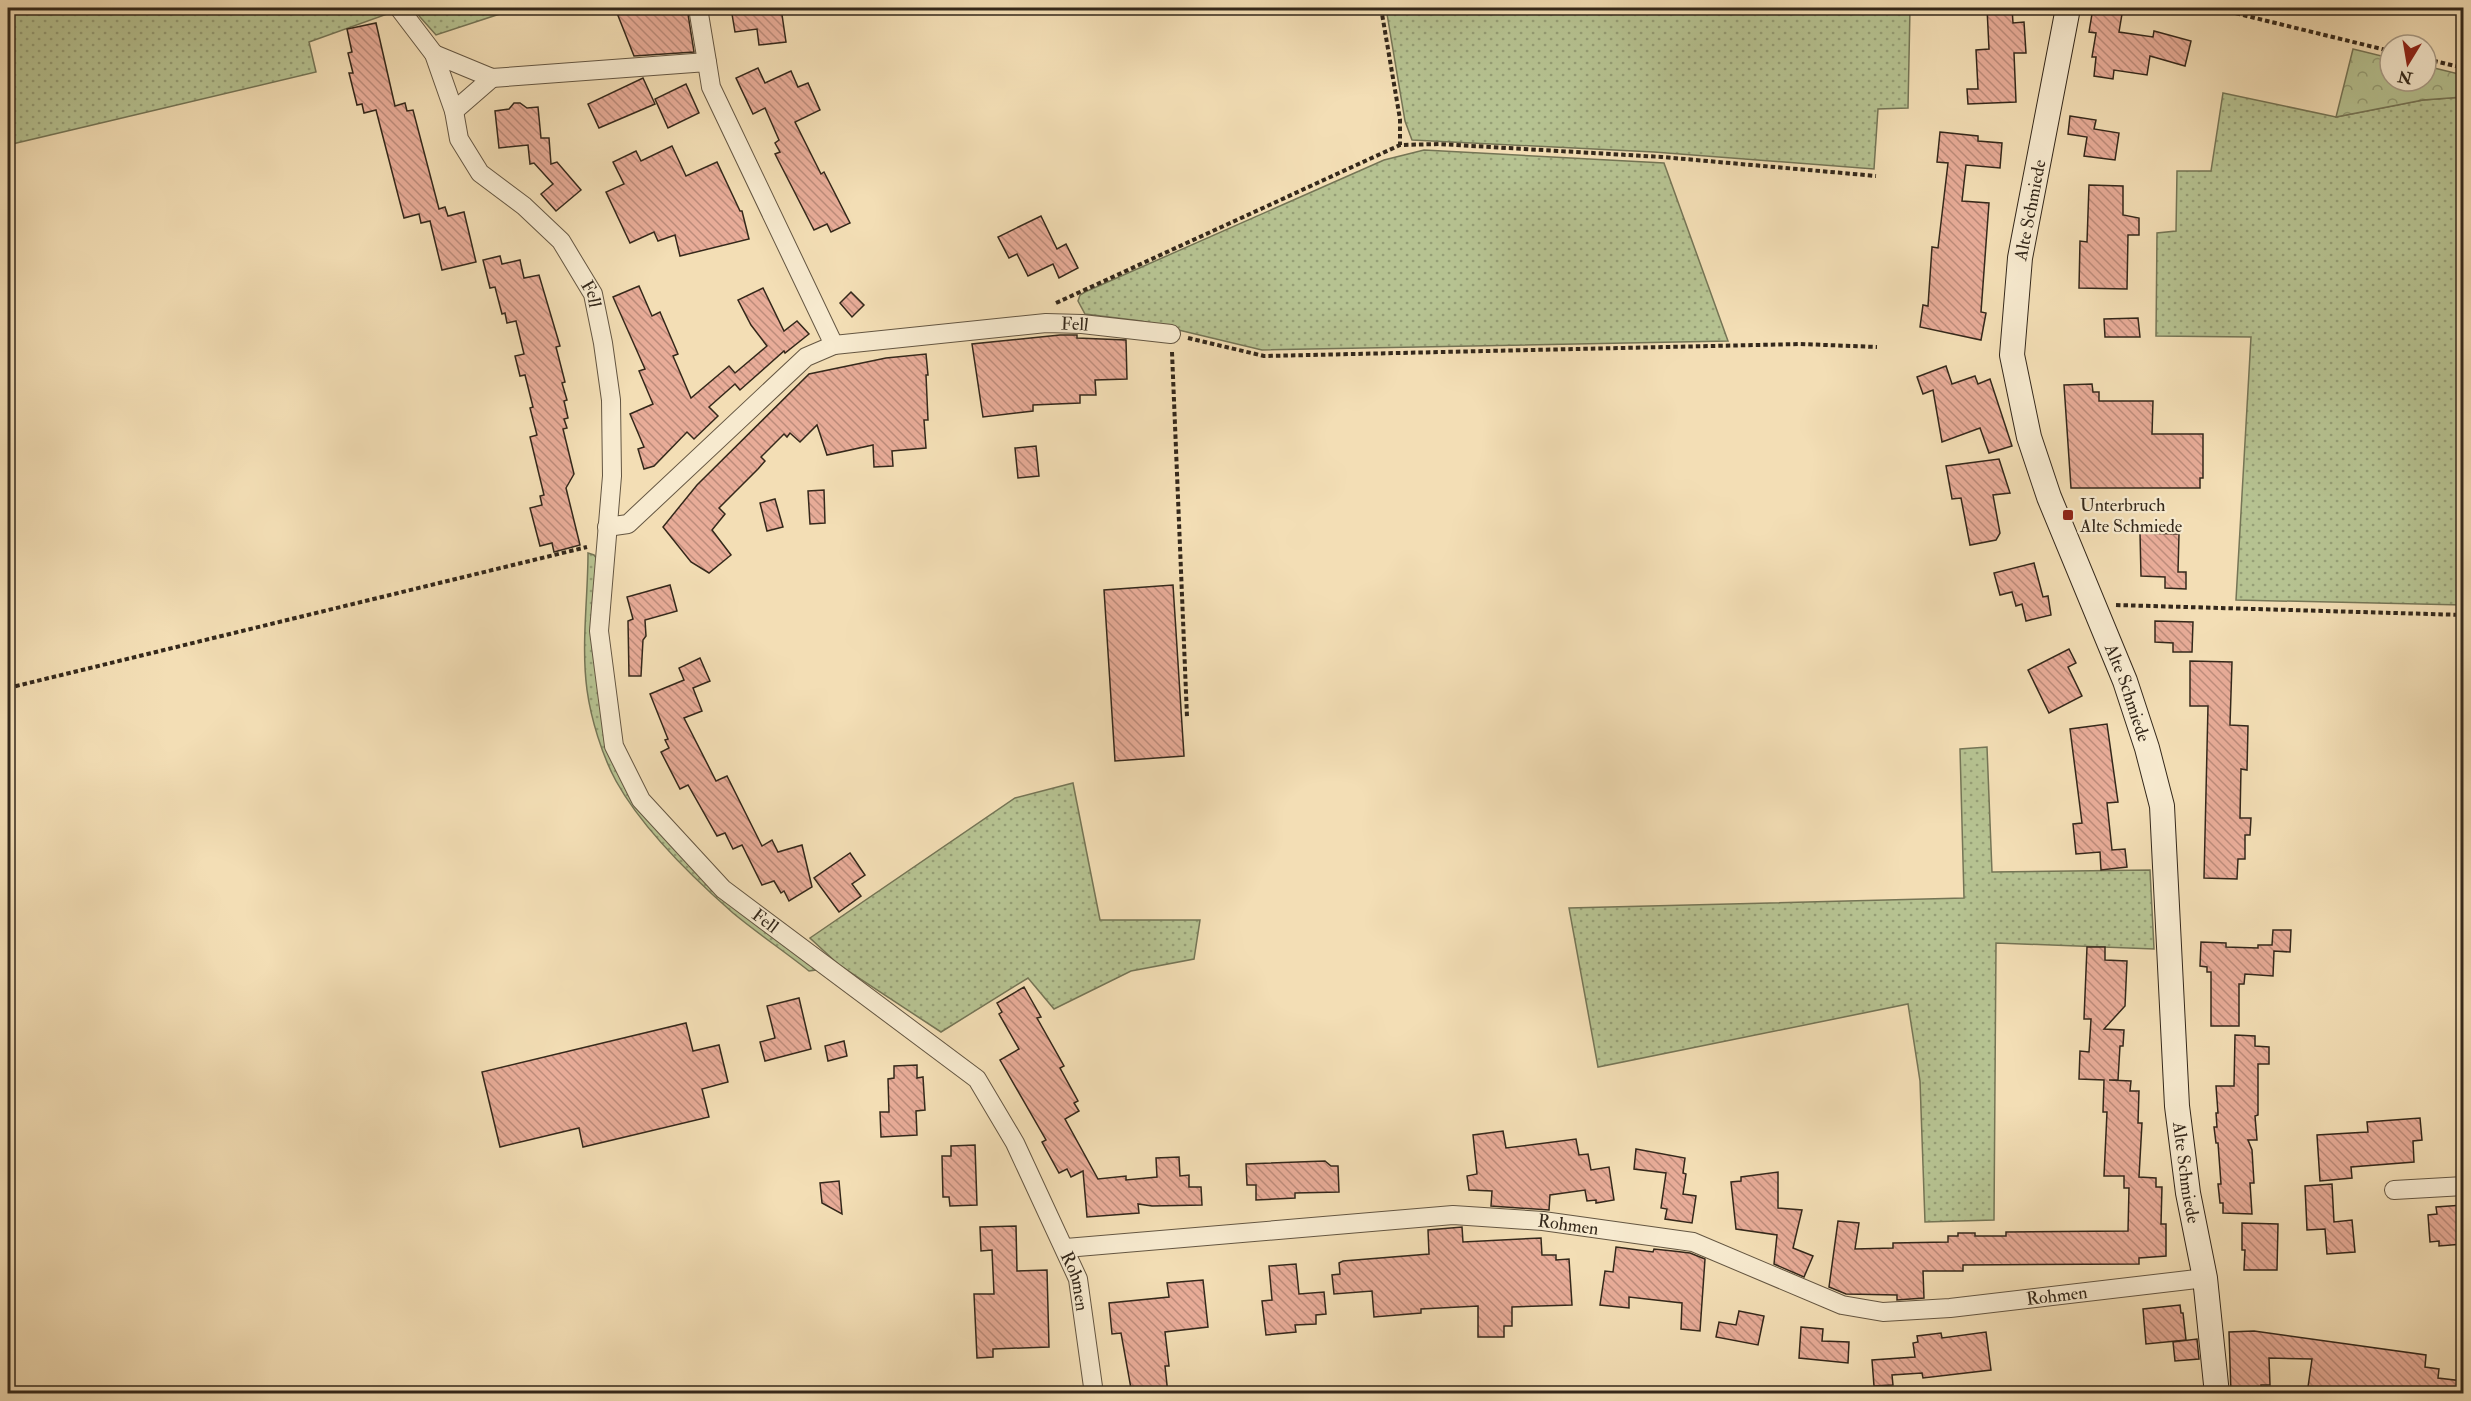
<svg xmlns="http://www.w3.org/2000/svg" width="2471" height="1401" viewBox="0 0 2471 1401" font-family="'IM FELL Double Pica',serif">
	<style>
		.green { fill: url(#green-dots); stroke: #757556; stroke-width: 1.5 }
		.forest { fill: url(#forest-crowns); stroke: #757556; stroke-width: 1.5 }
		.building { fill: url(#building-back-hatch); stroke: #34281b; stroke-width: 1.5 }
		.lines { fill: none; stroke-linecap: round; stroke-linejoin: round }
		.street-casing { stroke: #645642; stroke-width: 20 }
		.secondary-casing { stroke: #34281b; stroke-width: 26 }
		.path { stroke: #34281b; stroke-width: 4; stroke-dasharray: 4.5 3; stroke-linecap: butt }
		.street { stroke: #f7eacf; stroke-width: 18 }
		.secondary { stroke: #f7eacf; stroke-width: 24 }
		.poi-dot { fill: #8f2418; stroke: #f7eacf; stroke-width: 2 }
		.labels { text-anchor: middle; stroke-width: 4.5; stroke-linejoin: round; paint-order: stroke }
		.street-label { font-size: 18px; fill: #34281b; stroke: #f7eacf }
		.poi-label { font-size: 18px; fill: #34281b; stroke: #f7eacf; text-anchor: start }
	</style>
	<defs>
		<pattern id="green-dots" width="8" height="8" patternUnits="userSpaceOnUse" patternTransform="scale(1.5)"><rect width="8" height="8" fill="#b6c291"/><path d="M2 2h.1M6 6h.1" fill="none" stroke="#959e76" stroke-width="1.8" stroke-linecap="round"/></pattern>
		<pattern id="forest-crowns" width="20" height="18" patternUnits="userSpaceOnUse" patternTransform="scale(1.5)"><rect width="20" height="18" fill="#b6c291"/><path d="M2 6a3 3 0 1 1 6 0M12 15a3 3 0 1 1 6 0" fill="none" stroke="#959e76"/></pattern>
		<pattern id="building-back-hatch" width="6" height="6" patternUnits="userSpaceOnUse" patternTransform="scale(1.5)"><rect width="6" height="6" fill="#e8ac98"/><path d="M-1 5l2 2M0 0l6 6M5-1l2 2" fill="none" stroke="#bd8c7b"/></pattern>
	</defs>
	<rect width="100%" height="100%" fill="#f3deb5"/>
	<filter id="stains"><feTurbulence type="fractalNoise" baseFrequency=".00333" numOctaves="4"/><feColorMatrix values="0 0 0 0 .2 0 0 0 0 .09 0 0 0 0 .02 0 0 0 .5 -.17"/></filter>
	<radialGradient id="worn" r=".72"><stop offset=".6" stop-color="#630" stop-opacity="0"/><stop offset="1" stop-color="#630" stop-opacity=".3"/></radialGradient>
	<g class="green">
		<polygon points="8,8 390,8 393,12 309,42 316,72 8,145"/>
		<polygon points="412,8 518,8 436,35"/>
		<polygon points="1386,8 1910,8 1908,108 1878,109 1874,169 1654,152 1412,140 1405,121"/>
		<polygon points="2223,93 2336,117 2423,100 2463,97 2463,605 2236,600 2251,337 2156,336 2157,233 2176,231 2177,171 2211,171"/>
		<polygon points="1424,150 1664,163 1728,341 1262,350 1141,321 1085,314 1078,301 1080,295 1085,292 1384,160"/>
		<path d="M588,553L594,555L598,560L606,711L656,822L817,970L809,971C784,951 757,933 733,913C692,877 642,828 616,781C602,755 591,719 587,690C581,645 588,598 588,553Z"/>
		<polygon points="1987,747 1992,872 2150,870 2154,949 1996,943 1994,1220 1925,1222 1920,1081 1908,1004 1598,1067 1569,908 1964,898 1960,749"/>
		<polygon points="1073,783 1100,920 1200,920 1194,959 1131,971 1054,1009 1028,978 941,1032 839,965 810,938 1015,798"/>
	</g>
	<polygon class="forest" points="2353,49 2390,58 2390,81 2426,81 2426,66 2463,75 2463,97 2423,100 2336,117"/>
	<g class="building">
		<polygon points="615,8 687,8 694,52 634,56"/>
		<polygon points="731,8 781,8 786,42 759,45 757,29 735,32"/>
		<polygon points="1987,8 2012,8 2013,23 2024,22 2026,53 2014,53 2016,102 1968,104 1967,89 1978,89 1976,50 1989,49"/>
		<polygon points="2093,8 2123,8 2119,32 2153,37 2154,31 2191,41 2185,66 2150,56 2147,75 2114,70 2113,79 2094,76 2096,57 2092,57 2096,33 2089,32"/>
		<polygon points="376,23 395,106 405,103 407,111 413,110 439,209 445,207 448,216 464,212 476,262 442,270 430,221 421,223 419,214 404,218 376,110 364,113 362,104 357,105 349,73 353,73 348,53 352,52 347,29"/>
		<polygon points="758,68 765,83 791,71 798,87 808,83 820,110 795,122 821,174 824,172 850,223 831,232 827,224 814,230 775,154 780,152 775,143 779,140 765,108 753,114 736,78"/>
		<polygon points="643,78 655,104 599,128 588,104"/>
		<polygon points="686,84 699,113 668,128 655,99"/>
		<polygon points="514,103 520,103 527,108 538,107 541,138 549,138 551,164 557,162 581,190 556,211 541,194 553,184 534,163 530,164 528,145 499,148 495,111 509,109"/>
		<polygon points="2070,116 2096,120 2094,129 2119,133 2115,160 2084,156 2087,137 2068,134"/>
		<polygon points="1940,132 1978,136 1978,141 2002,143 2000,168 1966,165 1962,201 1989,203 1981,312 1986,313 1981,340 1920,327 1923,305 1928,306 1932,247 1938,248 1948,163 1937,162"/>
		<polygon points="672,146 686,176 717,162 740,211 742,211 749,239 680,256 675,235 658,241 654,232 630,243 606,192 624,184 613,162 636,151 641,161"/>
		<polygon points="2089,185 2123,186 2123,215 2139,218 2139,235 2128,235 2127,289 2079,288 2080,241 2087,242"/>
		<polygon points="1041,216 1057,249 1066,244 1078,268 1059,278 1053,264 1028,276 1017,254 1009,258 998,237"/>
		<polygon points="500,256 502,264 520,260 524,278 539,275 560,346 556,347 565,382 562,383 567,400 564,401 568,418 564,419 567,428 563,429 574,474 566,488 580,545 554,552 552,543 540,546 530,508 542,505 540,496 544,495 530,437 537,435 530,408 533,407 525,375 520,376 515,356 524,354 516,321 507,323 505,313 502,314 495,287 490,288 483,260"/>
		<polygon points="639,286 652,316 660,312 678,354 673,356 691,398 729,366 735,373 767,346 751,325 738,300 763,288 784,331 797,321 809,334 785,353 784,351 740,390 735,384 709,407 718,416 694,439 687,432 654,466 644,469 638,449 644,447 630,414 653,404 639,371 645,369 613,297"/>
		<polygon points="851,292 864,305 852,317 840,303"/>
		<polygon points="2138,318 2140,337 2105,337 2104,319"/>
		<polygon points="1060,335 1077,335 1077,338 1126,340 1127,379 1095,380 1096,395 1080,395 1080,403 1033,405 1033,411 983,417 972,344"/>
		<polygon points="926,354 928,375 926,375 928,420 924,420 926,448 892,451 893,466 874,467 873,445 827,455 817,425 800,442 790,433 787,437 784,434 761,457 765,461 758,469 719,508 725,514 712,530 731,555 709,573 691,562 663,527 697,485 809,374 886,358"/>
		<polygon points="1946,366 1952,384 1975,376 1978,384 1990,379 2012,446 1989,453 1980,428 1942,442 1933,390 1923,394 1917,377"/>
		<polygon points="2092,384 2093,392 2099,392 2099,401 2153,401 2152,434 2203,434 2203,478 2200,478 2200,488 2071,488 2064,385"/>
		<polygon points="1036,446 1039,476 1018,478 1015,448"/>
		<polygon points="1999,459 2010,493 1993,495 2000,533 1996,540 1970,545 1961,498 1952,499 1946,466"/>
		<polygon points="824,490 825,523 810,524 808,491"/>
		<polygon points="775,499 783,527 767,531 760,503"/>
		<polygon points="2140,533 2179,534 2178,572 2186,572 2186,589 2165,588 2165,577 2141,576"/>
		<polygon points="2034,563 2043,597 2048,596 2051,615 2026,621 2022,604 2016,606 2012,592 2000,595 1994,573"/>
		<polygon points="670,585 677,611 645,620 646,636 643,640 641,676 629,676 628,621 633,619 627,597"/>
		<polygon points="1173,585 1184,756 1115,761 1104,590"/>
		<polygon points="2155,621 2193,622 2192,652 2173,652 2173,643 2155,642"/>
		<polygon points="2069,649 2076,663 2068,667 2082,696 2049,713 2028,670"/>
		<polygon points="700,658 710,681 693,688 702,711 684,718 716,781 727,776 762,846 772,840 778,852 802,845 812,887 789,901 784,891 781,893 774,881 762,885 742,845 733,849 725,833 717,836 688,785 680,789 661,752 669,748 665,740 668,739 650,694 684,680 679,668"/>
		<polygon points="2190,661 2232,662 2230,725 2248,726 2247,770 2241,769 2240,818 2251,818 2250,835 2245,835 2245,859 2238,859 2237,879 2204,878 2208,706 2190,706"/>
		<polygon points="2107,724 2118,802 2107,803 2112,850 2125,849 2127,867 2101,870 2100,852 2076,854 2073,824 2082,823 2070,729"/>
		<polygon points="850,853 865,875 852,884 861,896 839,912 814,878"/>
		<polygon points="2273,930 2291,930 2290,952 2274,951 2273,976 2245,974 2244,984 2239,984 2239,1026 2211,1026 2211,972 2207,972 2207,967 2200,966 2201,942 2226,943 2226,947 2258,948 2258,945 2272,945"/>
		<polygon points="2087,947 2105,947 2105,960 2127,961 2125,1006 2104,1029 2124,1030 2123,1046 2120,1046 2118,1080 2109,1080 2131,1081 2130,1091 2139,1091 2138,1123 2142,1123 2139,1177 2156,1178 2156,1187 2162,1187 2161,1224 2166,1224 2166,1256 2139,1258 2139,1264 1963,1265 1963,1271 1923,1271 1924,1298 1897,1300 1897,1295 1846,1294 1829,1287 1838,1221 1859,1223 1855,1249 1893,1248 1893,1243 1948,1242 1948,1236 1958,1236 1958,1233 1975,1233 1975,1236 2006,1236 2006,1232 2128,1231 2129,1188 2124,1188 2124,1176 2104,1176 2107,1112 2103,1112 2104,1080 2079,1079 2080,1051 2089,1052 2091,1019 2084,1019"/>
		<polygon points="1024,987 1041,1017 1037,1018 1064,1066 1060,1068 1078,1101 1074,1103 1079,1111 1065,1119 1098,1179 1126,1176 1126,1180 1157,1177 1156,1158 1179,1157 1180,1176 1189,1175 1189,1187 1201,1187 1202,1205 1152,1206 1138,1204 1139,1213 1087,1217 1083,1171 1071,1177 1067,1169 1059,1173 1042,1142 1046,1140 1000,1060 1019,1049 999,1014 1002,1012 997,1003"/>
		<polygon points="799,998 811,1049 765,1061 760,1042 775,1038 767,1006"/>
		<polygon points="686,1023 693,1051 719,1045 728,1082 702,1089 709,1117 583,1147 579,1128 500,1147 482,1072"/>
		<polygon points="2235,1035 2255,1036 2255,1046 2269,1047 2269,1064 2258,1064 2258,1115 2255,1116 2257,1140 2248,1140 2252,1150 2254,1183 2250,1183 2252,1214 2223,1213 2223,1203 2220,1203 2218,1184 2221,1184 2218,1143 2216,1143 2214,1127 2217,1127 2216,1113 2218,1113 2216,1086 2234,1086"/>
		<polygon points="844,1041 847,1056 828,1061 825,1046"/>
		<polygon points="917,1065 917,1078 923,1077 925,1110 916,1111 917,1135 881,1137 880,1112 889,1112 888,1079 894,1078 894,1066"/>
		<polygon points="2420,1118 2422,1140 2413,1141 2414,1162 2351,1167 2352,1178 2320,1181 2317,1135 2368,1132 2367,1122"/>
		<polygon points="1503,1131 1506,1148 1576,1139 1579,1155 1588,1154 1591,1170 1609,1167 1614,1200 1596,1203 1596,1200 1587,1201 1585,1190 1550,1195 1549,1210 1491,1206 1492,1191 1469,1190 1467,1176 1477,1174 1473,1135"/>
		<polygon points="975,1145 977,1205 950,1206 949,1197 943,1197 942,1156 951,1156 951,1146"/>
		<polygon points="1636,1149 1685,1158 1683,1173 1686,1174 1683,1194 1696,1196 1692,1223 1665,1219 1667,1209 1661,1208 1666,1173 1634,1169"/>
		<polygon points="1325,1161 1331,1166 1338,1166 1339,1192 1295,1193 1295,1198 1256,1200 1256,1185 1247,1185 1246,1164"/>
		<polygon points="1778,1172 1778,1208 1802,1210 1793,1248 1813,1256 1804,1277 1774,1264 1777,1235 1736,1229 1731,1182 1741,1181 1741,1177"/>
		<polygon points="839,1181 842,1214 822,1203 820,1183"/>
		<polygon points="2332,1184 2334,1222 2352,1220 2355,1252 2327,1254 2325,1229 2307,1230 2305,1186"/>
		<polygon points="2463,1205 2463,1244 2439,1246 2439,1241 2430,1242 2428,1215 2437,1214 2436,1207"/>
		<polygon points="2242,1223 2278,1224 2277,1270 2244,1270 2245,1250 2242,1250"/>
		<polygon points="1016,1226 1017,1271 1047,1270 1049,1347 993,1349 993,1357 977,1358 974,1294 994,1294 992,1250 981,1251 980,1227"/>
		<polygon points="1462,1227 1463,1242 1541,1238 1542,1255 1556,1255 1556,1260 1569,1259 1572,1305 1512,1307 1512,1326 1504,1326 1504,1337 1478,1337 1478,1306 1421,1309 1421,1313 1374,1317 1372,1291 1334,1294 1332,1275 1340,1274 1339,1263 1343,1261 1429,1254 1428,1230"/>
		<polygon points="1616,1247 1653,1252 1654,1249 1673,1251 1690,1253 1705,1259 1700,1331 1681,1329 1682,1303 1629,1297 1629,1308 1600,1305 1605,1271 1613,1272"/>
		<polygon points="1296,1264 1299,1294 1324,1292 1326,1314 1316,1315 1316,1324 1295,1325 1296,1332 1266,1335 1262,1301 1272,1300 1269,1266"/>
		<polygon points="1203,1280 1208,1327 1165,1332 1169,1366 1165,1366 1168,1394 1132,1394 1121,1333 1112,1334 1109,1303 1169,1297 1167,1283"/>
		<polygon points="2180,1305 2181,1313 2183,1313 2186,1340 2146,1344 2143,1309"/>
		<polygon points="1739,1311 1764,1316 1758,1345 1716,1337 1719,1322 1736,1325"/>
		<polygon points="1801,1327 1823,1329 1822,1341 1849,1342 1848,1363 1799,1358"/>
		<polygon points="2254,1331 2426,1355 2425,1367 2439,1369 2438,1378 2463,1381 2463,1394 2307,1394 2312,1359 2269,1358 2270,1385 2261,1385 2261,1394 2231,1394 2229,1332"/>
		<polygon points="1986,1332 1991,1370 1923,1378 1922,1373 1892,1375 1893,1385 1874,1386 1872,1360 1915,1357 1913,1343 1918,1342 1917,1336 1941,1333 1942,1338"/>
		<polygon points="2197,1339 2199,1359 2175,1361 2173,1342"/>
	</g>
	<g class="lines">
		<g class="street-casing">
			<g id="street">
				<path id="s1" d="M399,8L434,54L454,111L459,139L480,173L524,206L561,241L593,294L603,343L611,400L612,476L599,631L614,746L641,800L723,889L977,1079L1015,1143L1078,1279L1094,1394"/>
				<polyline points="698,8 707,62"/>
				<polyline points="434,54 492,78 707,62 711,87 834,345 806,357 628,524 607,527"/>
				<polyline points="454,111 492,78"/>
				<path id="s2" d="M834,345L1046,323L1082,324L1171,334"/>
				<polyline points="2394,1190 2464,1186"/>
				<path id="s3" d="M1066,1248L1453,1215L1543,1221L1693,1242L1842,1305L1883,1312L1950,1308L2205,1278"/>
			</g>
		</g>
		<g class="secondary-casing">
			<g id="secondary">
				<path id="s4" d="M2068,8L2020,258L2012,355L2029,437L2049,497L2125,681L2147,748L2162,806L2177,1106L2188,1193L2205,1278L2217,1394"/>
			</g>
		</g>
		<g class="path">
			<polyline points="1381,8 1400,119 1400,145"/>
			<polyline points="2214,8 2390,51"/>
			<polyline points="2426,59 2464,68"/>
			<polyline points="1056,303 1400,145 1439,144 1662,157 1876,176"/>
			<polyline points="1188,338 1264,356 1800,344 1877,347"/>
			<polyline points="1172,352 1187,717"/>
			<polyline points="2116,605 2464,615"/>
			<polyline points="8,688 587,547"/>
		</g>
		<use href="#street" class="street"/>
		<use href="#secondary" class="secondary"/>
	</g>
	<rect class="poi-dot" x="2062" y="509" width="12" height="12" rx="3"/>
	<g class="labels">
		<g class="street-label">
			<text transform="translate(2030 210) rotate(-79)" y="6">Alte Schmiede</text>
			<text dy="6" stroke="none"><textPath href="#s1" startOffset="354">Fell</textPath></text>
			<text dy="6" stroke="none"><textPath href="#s2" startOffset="242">Fell</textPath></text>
			<text dy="6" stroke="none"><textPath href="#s4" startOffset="710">Alte Schmiede</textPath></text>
			<text dy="6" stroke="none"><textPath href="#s1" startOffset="1044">Fell</textPath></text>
			<text dy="6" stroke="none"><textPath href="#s4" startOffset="1196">Alte Schmiede</textPath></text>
			<text dy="6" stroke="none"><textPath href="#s3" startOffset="504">Rohmen</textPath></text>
			<text dy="6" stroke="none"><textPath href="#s1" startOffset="1534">Rohmen</textPath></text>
			<text dy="6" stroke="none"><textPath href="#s3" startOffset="1008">Rohmen</textPath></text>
		</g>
		<g class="poi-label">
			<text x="2080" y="511">Unterbruch<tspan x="2080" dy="21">Alte Schmiede</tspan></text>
		</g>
	</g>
	<rect width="2471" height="1401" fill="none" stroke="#f3deb5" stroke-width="30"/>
	<rect x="9" y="9" width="2453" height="1383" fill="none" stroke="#34281b" stroke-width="3"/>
	<rect x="15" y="15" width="2441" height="1371" fill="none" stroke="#34281b" stroke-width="1.5"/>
	<g transform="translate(2408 63) rotate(191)"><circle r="28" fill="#f7eacf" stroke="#a99c87" stroke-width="1.5"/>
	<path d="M0-4.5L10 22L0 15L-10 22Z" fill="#8f2418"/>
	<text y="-9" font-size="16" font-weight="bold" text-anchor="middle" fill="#34281b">N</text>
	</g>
	<rect width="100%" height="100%" filter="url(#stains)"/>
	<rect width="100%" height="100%" fill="url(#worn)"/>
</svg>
